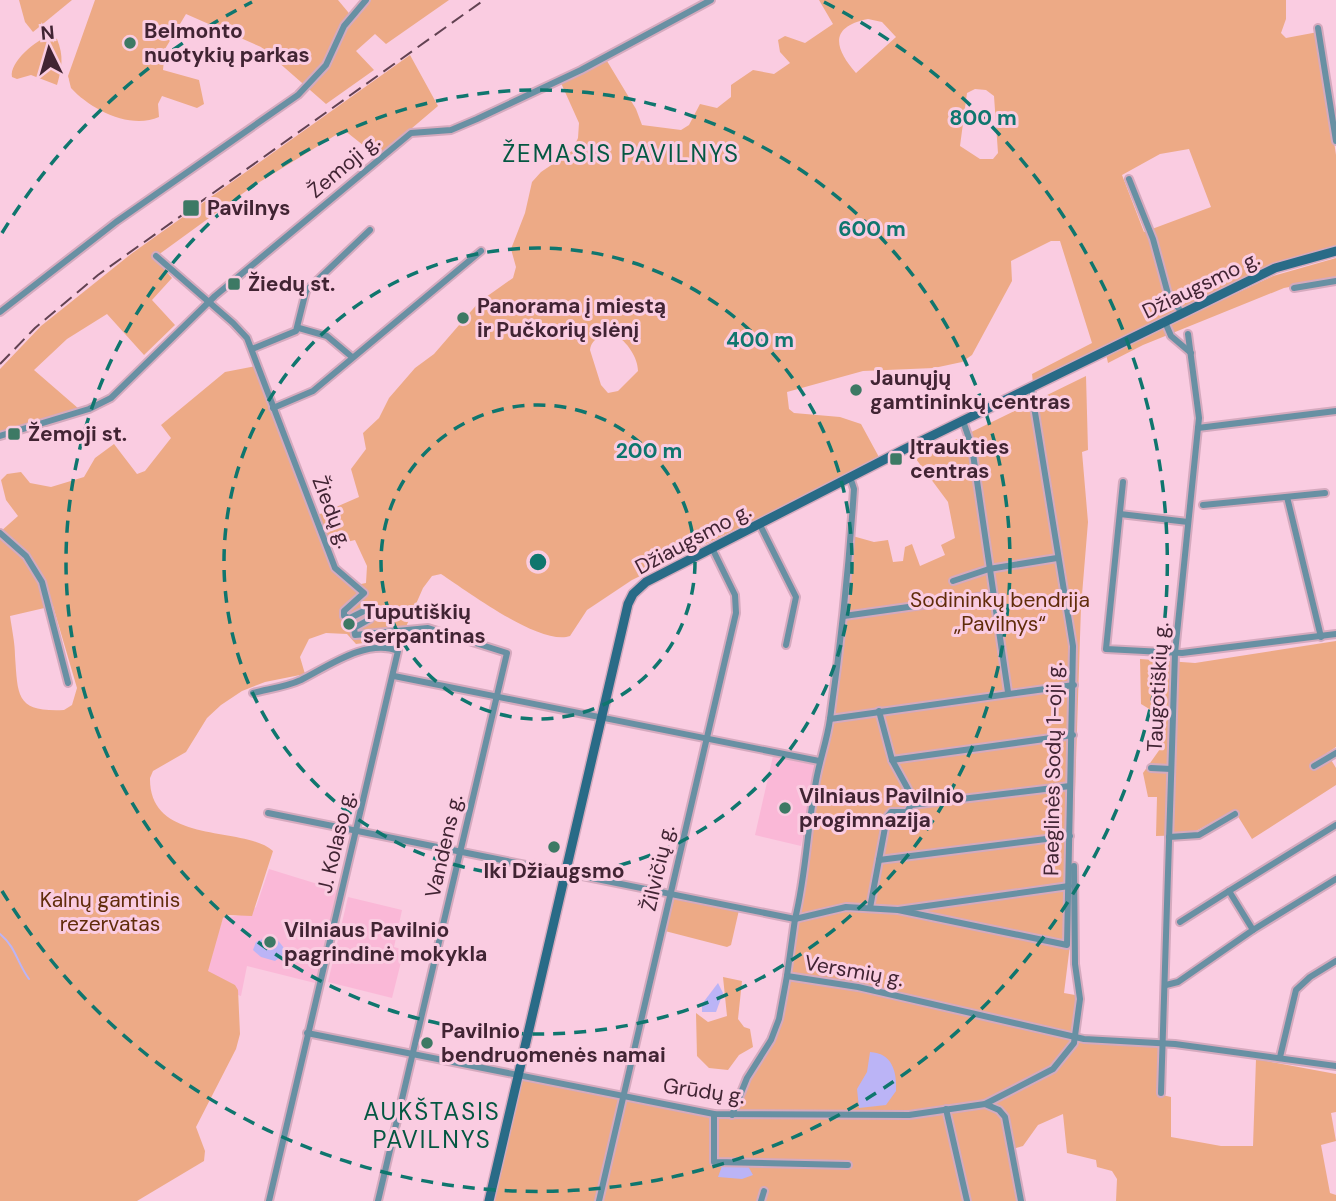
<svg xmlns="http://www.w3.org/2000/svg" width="1336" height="1201" viewBox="0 0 1336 1201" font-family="'DM Sans',sans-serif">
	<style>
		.built { fill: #fab8d7 }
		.green { fill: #edaa86; fill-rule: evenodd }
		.water { fill: #bbb4f6 }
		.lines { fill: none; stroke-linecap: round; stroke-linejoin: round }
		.stream { stroke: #bbb4f6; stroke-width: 2 }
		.street-casing { stroke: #d5aabe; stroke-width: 10 }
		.secondary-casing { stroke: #d5aabe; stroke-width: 12 }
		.street { stroke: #6890a3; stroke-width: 6 }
		.secondary { stroke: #296b87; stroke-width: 9 }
		.rail { stroke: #624252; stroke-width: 2; stroke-dasharray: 14 7; stroke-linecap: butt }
		.ring { fill: none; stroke: #0f766e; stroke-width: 3.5; stroke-dasharray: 12 9 }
		.poi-dot { fill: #3d7964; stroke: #facce1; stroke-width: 2.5 }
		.labels { text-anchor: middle; stroke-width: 6; stroke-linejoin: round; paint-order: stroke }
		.poi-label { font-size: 21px; font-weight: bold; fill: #412433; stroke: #facce1; text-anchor: start }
		.street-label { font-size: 21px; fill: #412433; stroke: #facce1 }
		.park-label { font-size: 21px; fill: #602c0a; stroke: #facce1 }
		.quarter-label { font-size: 24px; letter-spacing: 2px; fill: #045742; stroke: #facce1 }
		.centre { fill: #0f766e; stroke: #facce1; stroke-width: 3.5 }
		.ring-label { font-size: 21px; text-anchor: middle; font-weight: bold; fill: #0f766e; stroke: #facce1; stroke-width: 6; stroke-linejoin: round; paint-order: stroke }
	</style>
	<rect width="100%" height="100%" fill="#facce1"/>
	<g class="built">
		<polygon points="773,756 816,765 801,846 755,835"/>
		<polygon points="269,869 337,890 315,983 247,966 241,996 238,995 235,985 208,973 207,969 223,918 247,914 256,907"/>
		<polygon points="348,897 402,910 394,947 404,950 392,998 328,982"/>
	</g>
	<g class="green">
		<polygon points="19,0 72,0 33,32 25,22"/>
		<path d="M95,0H338L353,18L371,0H449L386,44L375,34L356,51L374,70L326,104L261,47L186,14L165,49L163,70L199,80L204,104L197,108L162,96L158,104L159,117C130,130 90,109 71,88L68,76Z"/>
		<path d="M819,0H1286V19L1281,33L1286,38L1318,32L1336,155V248L1287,260L1033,383L1032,374L1092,343L1060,241H1051L1011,261L1012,281L972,355L962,362L934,368L863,371L787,392L789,409L794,413L840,417L861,424L880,459L632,580L587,610L570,636C540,646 467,591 441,574L432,576L423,588L401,638L356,644L347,634L326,633L309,639L300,657L305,674L265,682L242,691L221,705L207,718L186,752L153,771L150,778C149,846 244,825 273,851L252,916L227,915L223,918L208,971L235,985L238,990L240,1034L236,1049L196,1127L205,1151L204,1161L137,1201H0V532L18,516L6,500L1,480L7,474L21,472L30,483L51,487L84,477L95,458L114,444L137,474L145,471L171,438L161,425L225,372L256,366L313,517L359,497L351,469L366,449L363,433L379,418L389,398L415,368L434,354L479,302L513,278L516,267L511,249L525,213L532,182L541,172L572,151L578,138L579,123L561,83L607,61L636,109L642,125L681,130L689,125L700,104L717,108L731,97V85L753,70L774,74L790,63L780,52L778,40L785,36L805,43L833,24ZM868,19L882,22L896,37L856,73C835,49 828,27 868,19ZM975,89L986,90L994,96L998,153L993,159H980L960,146L967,93ZM1189,149L1211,207L1144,232L1122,175L1160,154ZM615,335C627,341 638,358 638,371L618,391L608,393L601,385L590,350C592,337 603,335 615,335ZM355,540L367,566L366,583L361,584L339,570L330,546ZM53,606L77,688L72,705L64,710C16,712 18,697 15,656C15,643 12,630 10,616Z"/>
		<path d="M50,36L57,39C64,56 62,68 57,85L31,75L17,79L12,77C9,62 37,39 50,36Z"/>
		<polygon points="410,55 438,106 378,157 344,130 253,186 154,258 172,278 152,300 175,325 144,355 107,314 67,339 34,370 79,409 0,433 0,369 41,326 131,254"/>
		<polygon points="1336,258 1336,278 1284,288 1143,345 1108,363 1106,354 1273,276"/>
		<path d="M1086,376L1088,450L1082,452L1088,522L1081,607L1070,945L1064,993L1075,995L1076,998L1070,1041L1158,1047V1094L1171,1097V1137L1221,1146H1253L1256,1059L1336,1074V1112L1331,1113L1336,1141L1321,1145L1330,1193L1336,1195V1201H1116L1117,1179L1112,1171L1097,1167L1096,1160L1067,1153L1063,1114L1038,1125L1023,1146L1013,1149L1023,1201H494L523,1074L714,1111L724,1112L732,1108C744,1076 767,1050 776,1018C791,965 796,909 805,856C823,749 840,643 849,535L874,542L888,540L893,562L903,561L905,547L912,544L920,566L945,555L941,545L955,538L948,502L916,459Z"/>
		<polygon points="1336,641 1336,747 1327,753 1336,768 1336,785 1252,839 1234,810 1189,835 1156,836 1157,797 1148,797 1143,773 1160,749 1161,710 1151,710 1141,704 1140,659 1195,663"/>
		<polygon points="673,898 739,910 731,945 727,947 665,931"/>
		<polygon points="723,977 742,981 738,1019 744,1027 750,1029 753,1047 739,1055 728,1070 709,1068 697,1056 696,1013 708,1022 727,1016"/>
	</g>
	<g class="water">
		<polygon points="267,937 276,938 284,948 283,955 275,961 261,957 253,950 256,942"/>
		<polygon points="718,983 723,993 716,1012 702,1012 702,1004"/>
		<path d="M870,1052C892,1053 897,1071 896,1091L886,1105L859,1108L857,1089L867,1072Z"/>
		<polygon points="722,1166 748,1166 753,1175 742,1179 718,1177"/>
	</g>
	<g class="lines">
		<path class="stream" d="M0,934C16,947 17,963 29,979"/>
		<g class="street-casing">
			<g id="street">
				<polyline points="1318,28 1336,141"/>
				<polyline points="1129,179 1153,239 1168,294 1182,313"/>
				<polyline points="156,256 233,323 247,338 335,568 364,593 344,611 344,616 350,618 366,610 372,612 370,619 354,628 355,635 428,628 507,653 378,1201"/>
				<polyline points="1294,288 1336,281"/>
				<polyline points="0,312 116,222 298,95 326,65 344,26 366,0"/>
				<polyline points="1165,322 1171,336 1191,353"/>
				<polyline points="299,328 327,336 352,357"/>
				<polyline points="252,349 296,331 306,291 370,230"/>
				<polyline points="273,408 313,391 481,251"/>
				<polyline points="963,421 972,447 1008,692"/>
				<polyline points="1198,428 1336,411"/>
				<polyline points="0,436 89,409 111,398 215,296 411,133 451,130 477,119 581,70 711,0"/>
				<polyline points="1123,482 1106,649 1182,653 1336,634"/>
				<polyline points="1287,497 1321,637"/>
				<polyline points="1203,505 1325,493"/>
				<polyline points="1120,514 1188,522"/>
				<polyline points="759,523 796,597 786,645"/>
				<polyline points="0,533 26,556 42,582 68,683"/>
				<polyline points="953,581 989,569 1057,558"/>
				<polyline points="844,616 994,595"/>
				<polyline points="394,676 819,761"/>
				<path d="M253,693C268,689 286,687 301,680C327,667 367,638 398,651L269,1201"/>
				<polyline points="879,711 892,760 909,791 911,805"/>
				<polyline points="830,719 1074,685"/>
				<polyline points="892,760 1073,735"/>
				<polyline points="1314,766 1336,753"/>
				<polyline points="1151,768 1171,769"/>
				<polyline points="911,805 1070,786"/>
				<polyline points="268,813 795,919 787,976 858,987 1084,1039 1175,1044 1336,1066"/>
				<polyline points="1169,837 1199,835 1235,814"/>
				<polyline points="879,860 1070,836"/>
				<polyline points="870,908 887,817 891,812 907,812 911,805"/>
				<polyline points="898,910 1067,945 1073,646 1031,388"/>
				<path d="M795,919C806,875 807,831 815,787C818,764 827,742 830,719C841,642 849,566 854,489L850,477"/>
				<polyline points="795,919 846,907 898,910 1069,886"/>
				<polyline points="1180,922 1229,891"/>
				<polyline points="1253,930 1229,891 1336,825"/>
				<polyline points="1166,985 1178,982 1253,930 1336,879"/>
				<polyline points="307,1033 714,1114 909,1115 985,1104 1053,1069 1074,1043 1080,999 1075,964 1074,866"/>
				<polyline points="1280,1057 1296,990 1310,977 1336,961"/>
				<polyline points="1161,1093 1175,653 1199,418 1188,334"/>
				<polyline points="985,1104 999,1110 1005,1117 1021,1201"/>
				<polyline points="946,1109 967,1201"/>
				<polyline points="714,1114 714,1162 848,1165"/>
				<polyline points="732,1115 747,1078 771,1040 779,1019 787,976"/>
				<polyline points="599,1201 736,613 735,595 712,548"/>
				<polyline points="761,1201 764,1191"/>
			</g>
		</g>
		<g class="secondary-casing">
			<polyline id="secondary" points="489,1201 628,604 633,594 646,582 905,449 1275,268 1336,251"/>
		</g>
		<use href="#street" class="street"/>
		<use href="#secondary" class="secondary"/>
		<polyline class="rail" points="0,364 35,328 98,275 484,0"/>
	</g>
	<g class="ring">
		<circle cx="538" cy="562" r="157"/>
		<circle cx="538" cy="562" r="314"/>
		<circle cx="538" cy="562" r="472"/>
		<path d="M2 233A629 629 0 0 1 252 2M824 2A629 629 0 1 1 2 891"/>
	</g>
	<g class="poi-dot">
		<circle cx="130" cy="43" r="7"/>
		<rect x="182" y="199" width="18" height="18" rx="3.5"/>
		<rect x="227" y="277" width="14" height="14" rx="3.5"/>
		<circle cx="463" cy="318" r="7"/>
		<circle cx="856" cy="390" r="7"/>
		<rect x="7" y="427" width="14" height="14" rx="3.5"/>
		<rect x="889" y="452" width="14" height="14" rx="3.5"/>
		<circle cx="349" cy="624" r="7"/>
		<circle cx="785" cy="808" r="7"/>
		<circle cx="554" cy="847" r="7"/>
		<circle cx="270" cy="942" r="7"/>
		<circle cx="427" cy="1043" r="7"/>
	</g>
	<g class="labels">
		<g class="poi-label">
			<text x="144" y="38">Belmonto<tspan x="144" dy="24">nuotykių parkas</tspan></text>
			<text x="207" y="215">Pavilnys</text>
			<text x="248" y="291">Žiedų st.</text>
			<text x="477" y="313">Panorama į miestą<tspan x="477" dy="24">ir Pučkorių slėnį</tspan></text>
			<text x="870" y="385">Jaunųjų<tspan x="870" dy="24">gamtininkų centras</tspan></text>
			<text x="28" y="441">Žemoji st.</text>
			<text x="910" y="454">Įtraukties<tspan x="910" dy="24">centras</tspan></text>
			<text x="363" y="619">Tuputiškių<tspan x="363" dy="24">serpantinas</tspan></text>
			<text x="799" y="803">Vilniaus Pavilnio<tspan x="799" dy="24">progimnazija</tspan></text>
			<text x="554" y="878" text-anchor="middle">Iki Džiaugsmo</text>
			<text x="284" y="937">Vilniaus Pavilnio<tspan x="284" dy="24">pagrindinė mokykla</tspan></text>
			<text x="441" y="1038">Pavilnio<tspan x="441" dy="24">bendruomenės namai</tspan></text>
		</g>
		<g class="street-label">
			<text transform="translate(344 166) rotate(-40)" y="7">Žemoji g.</text>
			<text transform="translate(1201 285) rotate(-26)" y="7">Džiaugsmo g.</text>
			<text transform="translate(332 512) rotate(69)" y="7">Žiedų g.</text>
			<text transform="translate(693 539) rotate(-28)" y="7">Džiaugsmo g.</text>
			<text transform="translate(1158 687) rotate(-87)" y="7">Taugotiškių g.</text>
			<text transform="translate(1053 769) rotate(-89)" y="7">Paeglinės Sodų 1-oji g.</text>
			<text transform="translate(336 842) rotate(-77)" y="7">J. Kolaso g.</text>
			<text transform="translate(444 846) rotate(-77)" y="7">Vandens g.</text>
			<text transform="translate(658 868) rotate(-77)" y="7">Žilvičių g.</text>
			<text transform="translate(854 971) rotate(10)" y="7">Versmių g.</text>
			<text transform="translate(704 1091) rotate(8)" y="7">Grūdų g.</text>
		</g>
		<g class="park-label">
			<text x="1000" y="607">Sodininkų bendrija<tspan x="1000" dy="24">„Pavilnys“</tspan></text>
			<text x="110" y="907">Kalnų gamtinis<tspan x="110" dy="24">rezervatas</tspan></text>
		</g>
		<g class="quarter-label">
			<text x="621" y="162">ŽEMASIS PAVILNYS</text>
			<text x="432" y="1120">AUKŠTASIS<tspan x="432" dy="28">PAVILNYS</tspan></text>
		</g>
	</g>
	<circle cx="538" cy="562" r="10" class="centre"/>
	<g class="ring-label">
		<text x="983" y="125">800 m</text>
		<text x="872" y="236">600 m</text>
		<text x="760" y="347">400 m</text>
		<text x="649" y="458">200 m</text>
	</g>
	<g transform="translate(49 49) rotate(355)" stroke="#facce1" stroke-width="5" paint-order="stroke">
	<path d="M0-5L12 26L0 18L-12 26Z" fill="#412433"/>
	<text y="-10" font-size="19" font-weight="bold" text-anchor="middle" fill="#412433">N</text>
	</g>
</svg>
